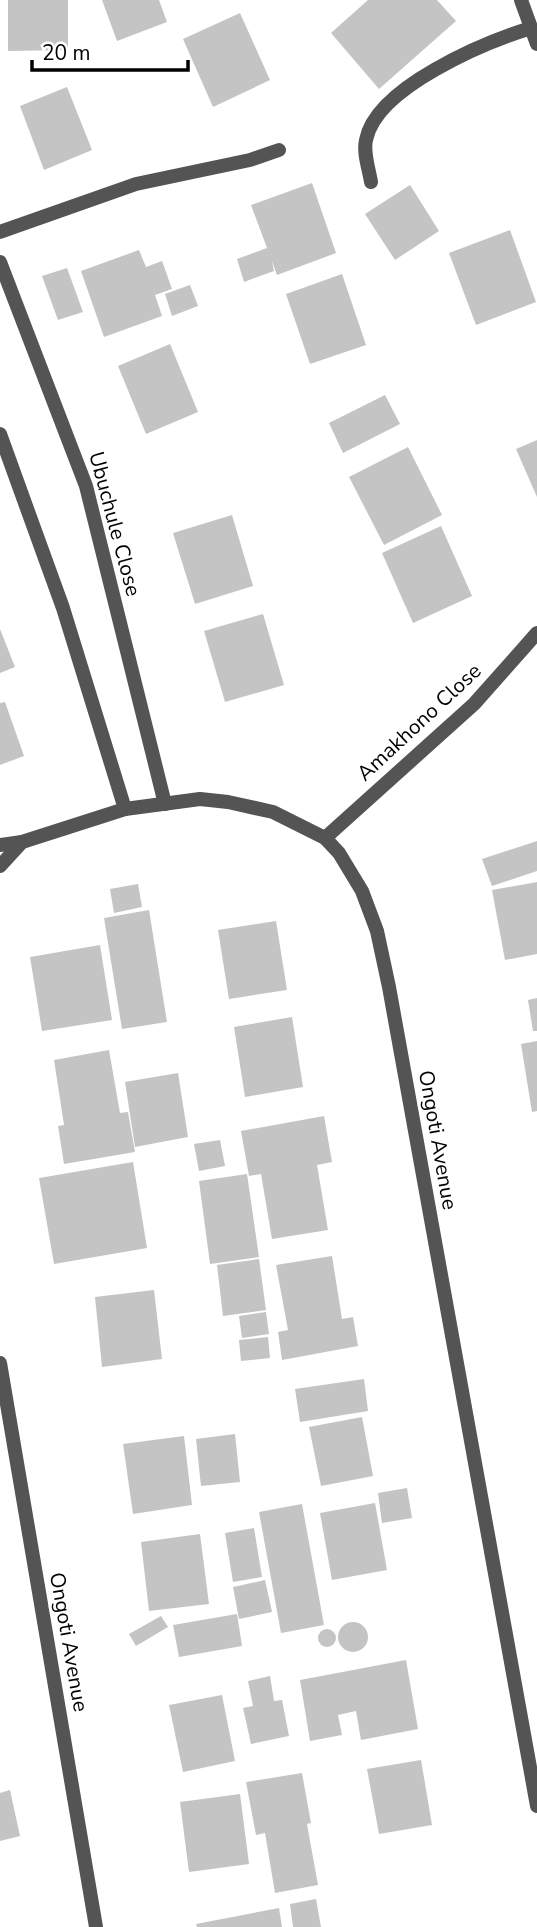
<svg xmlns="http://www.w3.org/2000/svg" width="537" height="1927" viewBox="0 0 537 1927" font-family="'Nunito Sans',sans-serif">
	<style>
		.building { fill: #c4c4c4 }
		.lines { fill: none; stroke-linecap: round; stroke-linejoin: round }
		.service { stroke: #545454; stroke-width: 14 }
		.minor { stroke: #545454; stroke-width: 14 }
		.labels { text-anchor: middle; stroke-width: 6; stroke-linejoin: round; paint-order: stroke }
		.street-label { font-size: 21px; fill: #000; stroke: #fff }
	</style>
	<rect width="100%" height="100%" fill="#fff"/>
	<g class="building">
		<polygon points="8,0 68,0 68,50 8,51"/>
		<polygon points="102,0 159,0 167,22 117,41"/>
		<polygon points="368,0 437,0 456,21 379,89 331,33"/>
		<polygon points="240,13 270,80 213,107 183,39"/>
		<polygon points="67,87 92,150 44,170 20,106"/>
		<polygon points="312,183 336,253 277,275 272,261 274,271 244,282 237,259 267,248 251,205"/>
		<polygon points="410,185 439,231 395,260 365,214"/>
		<polygon points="510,230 536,302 476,325 449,253"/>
		<polygon points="139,250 146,267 162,261 172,289 155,295 162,316 104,337 81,271"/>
		<polygon points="67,268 83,312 58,320 42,276"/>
		<polygon points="342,274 366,345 310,364 286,294"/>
		<polygon points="190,285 198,306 172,316 165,294"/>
		<polygon points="170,344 198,412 146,434 118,366"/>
		<polygon points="385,395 400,424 343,453 329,423"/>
		<polygon points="537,440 537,497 516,449"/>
		<polygon points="408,447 442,515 384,545 349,477"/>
		<polygon points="232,515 253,586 195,604 173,533"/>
		<polygon points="441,526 472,596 413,623 382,553"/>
		<polygon points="263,614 284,685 225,702 204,631"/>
		<polygon points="0,629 15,667 0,673"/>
		<polygon points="5,702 24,756 0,765 0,703"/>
		<polygon points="537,841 537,871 492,886 482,859"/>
		<polygon points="537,882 537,954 505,960 492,890"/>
		<polygon points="138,884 142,907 114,913 110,889"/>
		<polygon points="149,910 167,1022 122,1029 104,918"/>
		<polygon points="276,921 287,990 229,999 218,930"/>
		<polygon points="100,945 112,1020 42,1031 30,957"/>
		<polygon points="537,998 537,1031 533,1031 528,1000"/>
		<polygon points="292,1017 303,1087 245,1097 234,1027"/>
		<polygon points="537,1041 537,1111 532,1112 521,1044"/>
		<polygon points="109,1050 120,1113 128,1112 135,1152 64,1164 58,1126 64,1125 54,1060"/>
		<polygon points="178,1073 188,1137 135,1147 125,1082"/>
		<polygon points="324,1116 332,1162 317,1165 328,1230 272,1239 261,1174 249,1176 241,1131"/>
		<polygon points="220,1140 225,1166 199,1171 194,1144"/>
		<polygon points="133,1162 147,1248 54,1264 39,1178"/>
		<polygon points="247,1174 259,1257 210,1264 199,1181"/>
		<polygon points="332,1256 342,1319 353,1317 358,1346 282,1360 278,1332 288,1330 276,1265"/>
		<polygon points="259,1259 266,1310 223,1316 217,1265"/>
		<polygon points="154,1290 162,1359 102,1367 95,1297"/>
		<polygon points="266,1312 269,1334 242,1338 239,1316"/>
		<polygon points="268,1337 270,1358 241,1361 239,1340"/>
		<polygon points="364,1379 368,1411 300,1422 295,1389"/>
		<polygon points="362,1417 373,1476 321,1486 309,1427"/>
		<polygon points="235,1434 240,1482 201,1486 196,1439"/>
		<polygon points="184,1436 192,1505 133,1514 123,1444"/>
		<polygon points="407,1488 412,1518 382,1523 378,1493"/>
		<polygon points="375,1503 387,1570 332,1580 320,1513"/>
		<polygon points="302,1504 324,1625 281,1633 259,1512"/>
		<polygon points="254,1528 262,1577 233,1582 225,1533"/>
		<polygon points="200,1534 209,1604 149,1611 141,1542"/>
		<polygon points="265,1580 272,1612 239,1619 233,1587"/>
		<polygon points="237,1614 242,1646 179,1657 173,1625"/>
		<polygon points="161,1616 168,1627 136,1646 129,1634"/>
		<circle cx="353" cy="1637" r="15"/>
		<circle cx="327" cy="1638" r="9"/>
		<polygon points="406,1660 418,1729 361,1740 356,1711 338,1715 342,1735 310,1741 300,1680"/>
		<polygon points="270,1676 274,1701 282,1700 289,1736 251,1744 243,1708 253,1706 248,1681"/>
		<polygon points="222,1695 235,1761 183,1772 169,1705"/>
		<polygon points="421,1760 432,1825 379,1834 367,1769"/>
		<polygon points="302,1773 311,1823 307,1824 318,1885 275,1893 265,1833 256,1835 246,1782"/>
		<polygon points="10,1790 20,1836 0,1841 0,1793"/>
		<polygon points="240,1794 249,1864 189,1872 180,1802"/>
		<polygon points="316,1899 321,1927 293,1927 290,1904"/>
		<polygon points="279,1908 282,1927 197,1927 196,1924"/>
	</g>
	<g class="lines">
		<path class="service" d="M371,182C369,169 363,153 366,140C376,87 486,42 531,28"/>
		<g class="minor">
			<polyline points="521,0 537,44"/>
			<polyline points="0,232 136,184 250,160 279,150"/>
			<polyline points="0,262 86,486 165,804"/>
			<polyline points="0,434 63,608 125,809"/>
			<polyline points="325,838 474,704 537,633"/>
			<polyline points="0,845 22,842"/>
			<polyline points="0,866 22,842 125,809 200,799 228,802 273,812 325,838 339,853 362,891 377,931 389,987 537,1806"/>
			<polyline points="0,1363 96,1927"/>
		</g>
	</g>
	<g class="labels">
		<g class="street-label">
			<text transform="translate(115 524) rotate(75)" y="7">Ubuchule Close</text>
			<text transform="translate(419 722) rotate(-43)" y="7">Amakhono Close</text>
			<text transform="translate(438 1140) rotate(80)" y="7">Ongoti Avenue</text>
			<text transform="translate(69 1642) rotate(80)" y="7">Ongoti Avenue</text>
		</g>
	</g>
	<path d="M32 60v10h156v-10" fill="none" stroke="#000000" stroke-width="3.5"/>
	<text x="42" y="60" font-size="21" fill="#000000" stroke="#ffffff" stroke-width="5" paint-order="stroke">20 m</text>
</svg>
